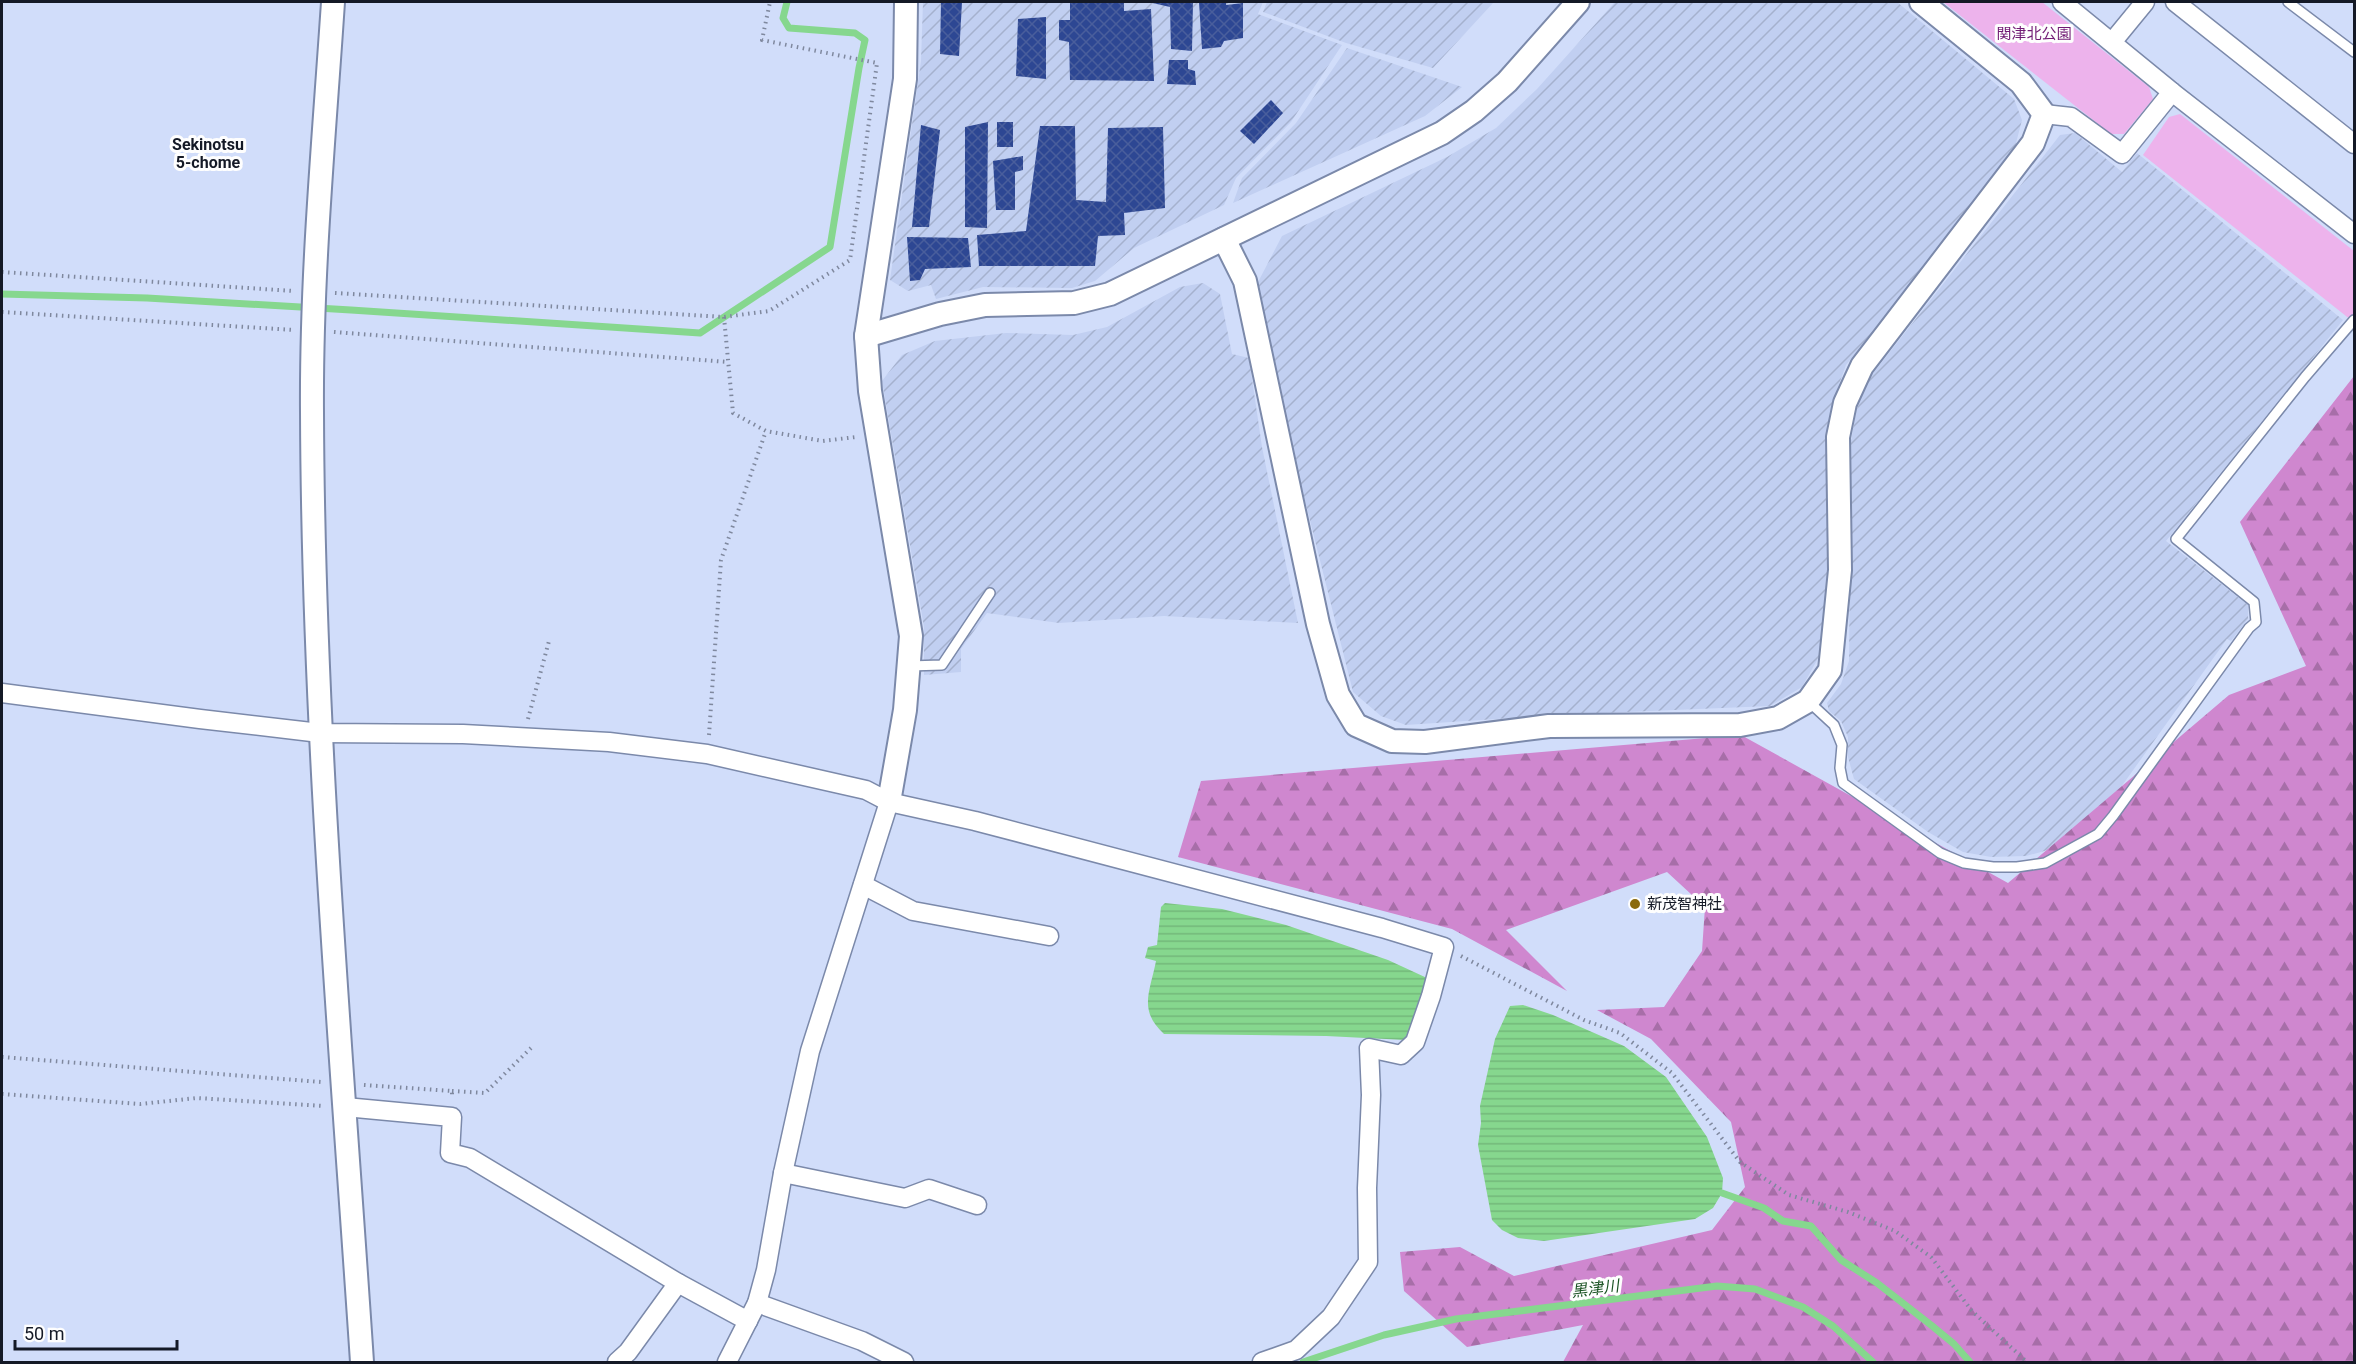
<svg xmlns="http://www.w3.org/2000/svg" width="2356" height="1364" viewBox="0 0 2356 1364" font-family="Roboto,'Noto Sans JP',sans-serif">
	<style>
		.industrial { fill: url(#industrial-furrows) }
		.green { fill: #edb3ec }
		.forest { fill: url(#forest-firs) }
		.water { fill: url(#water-rules) }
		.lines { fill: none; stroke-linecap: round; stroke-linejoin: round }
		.stream { stroke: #86d78e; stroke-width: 7 }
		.building { fill: url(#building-cross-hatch) }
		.service-casing { stroke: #7b89aa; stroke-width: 12 }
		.minor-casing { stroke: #7b89aa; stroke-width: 21 }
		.tertiary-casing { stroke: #7b89aa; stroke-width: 26 }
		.path { stroke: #7f889e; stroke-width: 4; stroke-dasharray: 1.5 4.5; stroke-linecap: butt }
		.service { stroke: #fff; stroke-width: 9 }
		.minor { stroke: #fff; stroke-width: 18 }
		.tertiary { stroke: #fff; stroke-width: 22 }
		.poi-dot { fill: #8b6a0b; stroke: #fefefe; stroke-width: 2 }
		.labels { text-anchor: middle; stroke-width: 6; stroke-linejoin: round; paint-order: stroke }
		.park-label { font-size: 15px; fill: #711b74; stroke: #fefefe }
		.poi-label { font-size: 15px; fill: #141926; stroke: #fefefe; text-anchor: start }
		.neighbourhood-label { font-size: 16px; font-weight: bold; fill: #141926; stroke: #fefefe }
		.water-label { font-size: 16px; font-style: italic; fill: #1b5324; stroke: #fefefe }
	</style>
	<defs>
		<pattern id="industrial-furrows" width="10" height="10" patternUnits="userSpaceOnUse" patternTransform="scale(1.5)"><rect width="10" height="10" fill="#c1cff1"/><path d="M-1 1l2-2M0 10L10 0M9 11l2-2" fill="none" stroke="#a5b1ce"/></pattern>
		<pattern id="forest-firs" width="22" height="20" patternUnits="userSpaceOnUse" patternTransform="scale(1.5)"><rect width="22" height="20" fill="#cf87cf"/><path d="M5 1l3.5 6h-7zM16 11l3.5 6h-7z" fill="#a76ea8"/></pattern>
		<pattern id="water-rules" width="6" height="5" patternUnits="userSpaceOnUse" patternTransform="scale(1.5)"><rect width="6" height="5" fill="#86d78e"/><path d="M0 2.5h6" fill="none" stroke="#73b87a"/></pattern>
		<pattern id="building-cross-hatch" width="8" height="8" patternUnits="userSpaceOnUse" patternTransform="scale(1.5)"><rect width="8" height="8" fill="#2d4793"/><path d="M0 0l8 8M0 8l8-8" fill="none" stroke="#495e9c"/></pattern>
	</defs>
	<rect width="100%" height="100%" fill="#d1ddfa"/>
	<g class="industrial">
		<polygon points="923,2 1263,2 1258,14 1342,45 1291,122 1236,178 1224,205 1134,248 1095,281 1072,288 983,287 936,299 931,285 908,291 890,280 921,61"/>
		<polygon points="1267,2 1494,2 1433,68 1346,43 1263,12"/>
		<polygon points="1615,2 1897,2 2014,99 2022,120 2015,147 1967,214 1846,365 1833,401 1827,438 1827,578 1820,655 1802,687 1770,706 1555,715 1406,725 1381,716 1353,692 1280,401 1257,284 1282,236 1447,157 1496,128 1537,89"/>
		<polygon points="1347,48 1462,87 1425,116 1233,203 1242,178 1296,123"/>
		<polygon points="2075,133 2122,172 2137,153 2343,320 2166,541 2248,605 2248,619 2231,641 2227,639 2101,815 2056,847 2041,852 2026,856 1991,857 1963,852 1928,832 1854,779 1848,757 1848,737 1841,721 1829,711 1827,703 1841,684 1849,661 1851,441 1856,412 1867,381 2060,135"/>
		<polygon points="1203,283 1220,294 1232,354 1249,358 1262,447 1298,623 1164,616 1059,623 987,613 961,649 961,672 924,675 924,627 882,381 902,355 935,341 1006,333 1073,335 1107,327 1180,287"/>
	</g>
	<g class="green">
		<polygon points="1943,2 2042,2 2149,87 2153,99 2124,134 2111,134"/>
		<polygon points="2180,114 2354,251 2354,314 2351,320 2143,155 2169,117"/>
	</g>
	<polygon class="forest" points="2354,376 2354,1362 1563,1362 1583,1325 1467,1347 1404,1291 1400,1252 1460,1247 1514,1276 1712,1230 1745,1187 1731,1122 1651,1039 1597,1010 1664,1007 1702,951 1705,907 1667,872 1506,930 1567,991 1452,929 1178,857 1201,781 1741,735 2008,883 2229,695 2306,666 2240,522"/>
	<g class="water">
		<path d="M1165,903L1222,909L1286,925L1388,960L1427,978L1418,1023L1406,1040L1326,1036L1164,1034C1138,1010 1150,992 1156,961L1145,958L1148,947L1157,945L1161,907Z"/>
		<polygon points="1523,1005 1553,1015 1624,1046 1666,1077 1707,1137 1723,1178 1722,1193 1713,1208 1695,1219 1544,1241 1518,1238 1502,1230 1492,1220 1478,1145 1481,1123 1480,1106 1495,1039 1510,1006"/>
	</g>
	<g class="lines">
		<g class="stream">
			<polyline points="2,294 147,298 351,310 700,333 830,247 859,68 865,40 855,33 789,28 783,18 787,2"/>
			<polyline points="1722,1193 1764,1208 1783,1221 1811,1226 1841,1260 1877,1283 1931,1325 1954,1344 1970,1362"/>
			<polyline points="1303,1362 1384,1335 1456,1319 1717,1286 1755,1289 1803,1307 1833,1326 1873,1362"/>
		</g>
	</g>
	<g class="building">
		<polygon points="941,2 962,2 959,56 940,54"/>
		<polygon points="1070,2 1124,2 1124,11 1151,9 1154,81 1070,80 1069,42 1059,40 1059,20 1070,20"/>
		<polygon points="1148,2 1193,2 1192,51 1171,49 1170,7"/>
		<polygon points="1199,2 1226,2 1226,5 1243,3 1243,38 1224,41 1221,47 1202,49"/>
		<polygon points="1046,17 1046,79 1016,76 1018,19"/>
		<polygon points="1169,60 1188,60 1188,69 1195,71 1196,85 1167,84"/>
		<polygon points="1271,100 1283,113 1254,144 1240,131"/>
		<polygon points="988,122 987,228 965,227 965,127"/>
		<rect x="997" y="122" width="16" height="25"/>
		<polygon points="921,125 940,130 929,227 912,227"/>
		<polygon points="1040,126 1075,126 1076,200 1106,202 1108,128 1163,127 1165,208 1124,213 1125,235 1098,236 1095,266 979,266 977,235 1026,231"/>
		<polygon points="1023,156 1023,170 1015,172 1015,210 996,210 993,161"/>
		<polygon points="907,237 968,238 971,267 925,269 920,280 910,281"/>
	</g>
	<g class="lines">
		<g class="service-casing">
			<g id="service">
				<polyline points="2288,2 2354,52"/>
				<polyline points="909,666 942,665 990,593"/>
				<polyline points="1808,701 1834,725 1842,745 1840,768 1843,783 1940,853 1964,863 1993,867 2017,867 2045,863 2098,834 2113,816 2249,628 2256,622 2254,602 2176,539 2305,377 2354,320"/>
			</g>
		</g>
		<g class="minor-casing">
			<g id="minor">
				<polyline points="2062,2 2172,92 2354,234"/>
				<polyline points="2175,2 2354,144"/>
				<polyline points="2113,41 2145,2"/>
				<polyline points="2044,114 2071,117 2122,154 2172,92"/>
				<polyline points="2,693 200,719 320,733 463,734 609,742 707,754 866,790 889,802 975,821 1382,928 1444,947 1431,996 1415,1042 1401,1055 1369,1048 1371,1095 1367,1188 1368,1262 1331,1317 1296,1350 1262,1362"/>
				<polyline points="863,885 913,911 1049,936"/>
				<polyline points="345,1107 452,1117 450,1153 470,1158 678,1283 748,1321"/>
				<polyline points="783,1173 905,1198 929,1189 977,1205"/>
				<polyline points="757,1303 862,1341 904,1362"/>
				<polyline points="617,1362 628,1352 678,1283"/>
				<polyline points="727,1362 757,1303 766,1270 783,1173 810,1051 889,802"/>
			</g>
		</g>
		<g class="tertiary-casing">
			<g id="tertiary">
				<path d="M333,2C324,138 311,275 312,412C313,729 341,1046 362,1362"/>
				<polyline points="1224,239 1245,281 1318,624 1338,695 1356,725 1392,741 1425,742 1549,726 1740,725 1778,718 1808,701 1830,670 1840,570 1838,437 1845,403 1862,366 2033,143 2044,114 2021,83 1921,2"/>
				<polyline points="866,336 940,314 985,305 1074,303 1110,294 1442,133 1474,111 1507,82 1578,2"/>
				<polyline points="889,802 905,710 911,636 870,391 866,336 905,79 906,2"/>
			</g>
		</g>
		<g class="path">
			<polyline points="2,272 294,291"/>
			<polyline points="335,293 724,317 769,311 850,260 877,63 762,40 770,2"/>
			<polyline points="2,312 294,330"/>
			<polyline points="724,317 733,413 766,431 823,441 856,437"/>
			<polyline points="334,332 728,362"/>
			<polyline points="528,719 549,641"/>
			<polyline points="709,735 721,560 766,431"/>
			<polyline points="1461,956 1584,1020 1620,1033 1672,1073 1740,1162 1789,1195 1848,1212 1895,1231 1931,1257 1972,1311 2027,1362"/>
			<polyline points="2,1057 321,1082"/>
			<polyline points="364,1085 452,1091 452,1098"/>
			<polyline points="452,1091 485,1093 531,1048"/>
			<polyline points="2,1094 140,1104 197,1098 324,1106"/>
		</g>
		<use href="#service" class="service"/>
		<use href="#minor" class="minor"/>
		<use href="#tertiary" class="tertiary"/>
	</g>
	<circle class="poi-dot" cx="1635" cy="904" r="6"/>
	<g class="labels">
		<g class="park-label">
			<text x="2034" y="39">関津北公園</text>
		</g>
		<g class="poi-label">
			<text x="1647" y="909">新茂智神社</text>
		</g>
		<g class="neighbourhood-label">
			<text x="208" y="150">Sekinotsu<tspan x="208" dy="18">5-chome</tspan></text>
		</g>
		<g class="water-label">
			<text transform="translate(1595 1288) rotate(-7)" y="6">黒津川</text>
		</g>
	</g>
	<rect width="2356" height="1364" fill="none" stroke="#141926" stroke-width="6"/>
	<path d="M15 1340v9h162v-9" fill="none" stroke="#141926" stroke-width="3"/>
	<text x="24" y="1340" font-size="18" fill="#141926" stroke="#fefefe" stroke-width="4.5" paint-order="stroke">50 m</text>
</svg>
